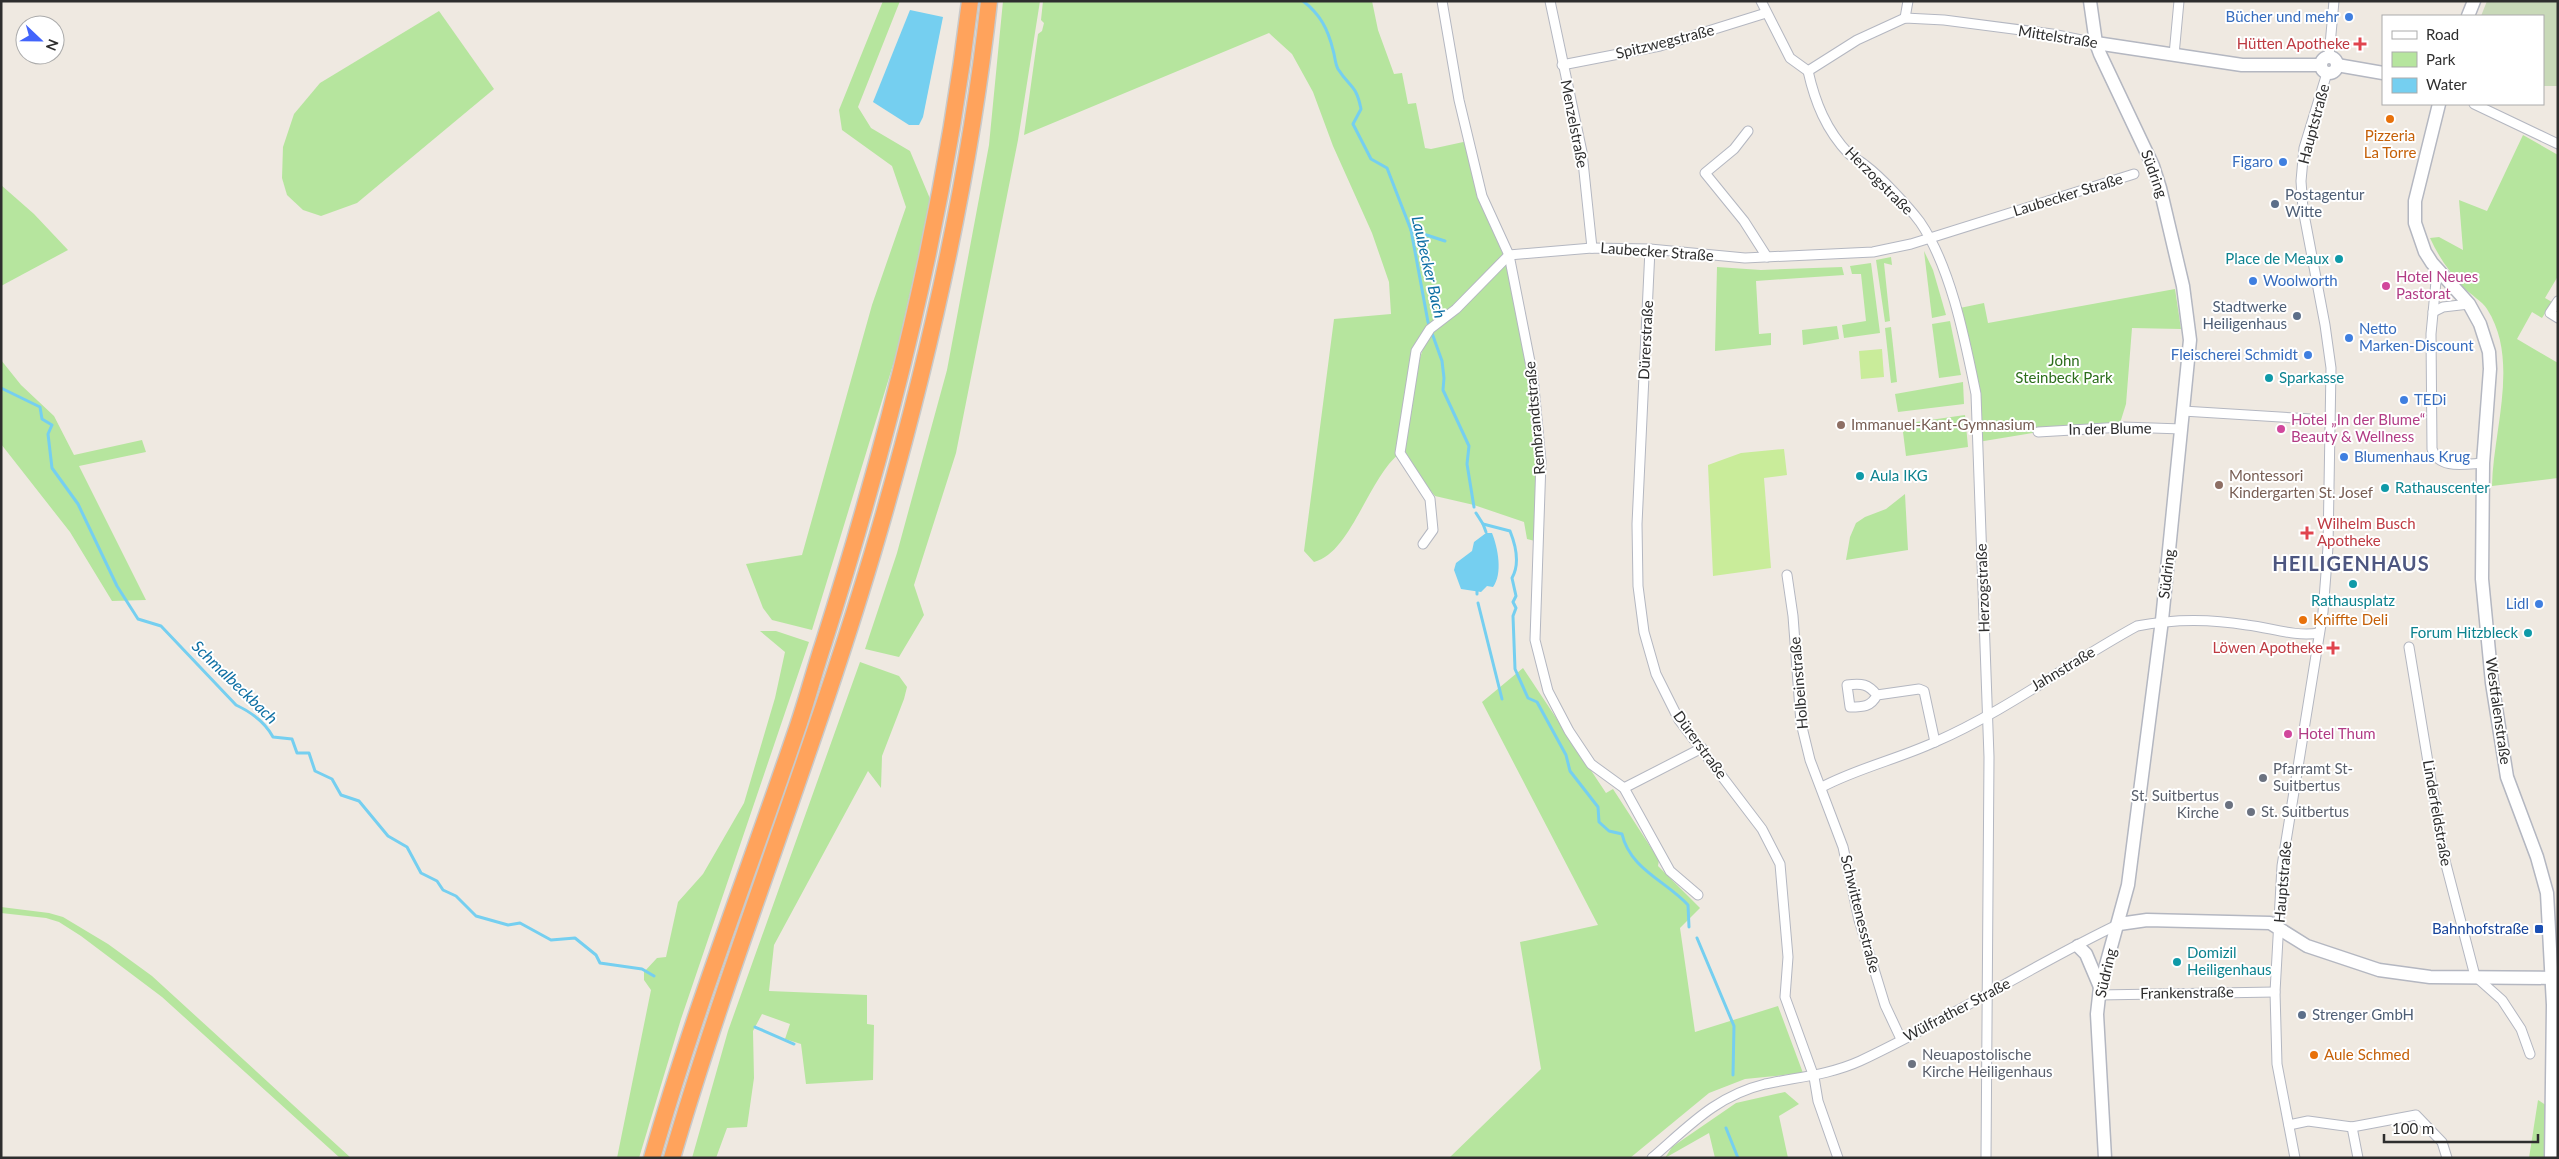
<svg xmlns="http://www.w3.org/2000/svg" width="2559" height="1159" viewBox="0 0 2559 1159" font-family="Lato,sans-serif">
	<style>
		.green { fill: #b6e59e; fill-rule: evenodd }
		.cemetery { fill: #c8d9b8 }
		.pitch { fill: #c9ec9a }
		.water { fill: #75cff0 }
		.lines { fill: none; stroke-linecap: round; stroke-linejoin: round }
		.stream { stroke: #75cff0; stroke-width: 3 }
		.street-casing { stroke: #b4b7c1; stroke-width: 11 }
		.secondary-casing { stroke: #b4b7c1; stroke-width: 15 }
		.highway-casing { stroke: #c9c9c9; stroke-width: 19 }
		.street { stroke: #fff; stroke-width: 9 }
		.secondary { stroke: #fff; stroke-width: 12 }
		.highway { stroke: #ffa35c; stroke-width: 16 }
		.shop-dot { fill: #3f7fe0; stroke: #fff; stroke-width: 2 }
		.health-dot { fill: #e0444e; stroke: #fff; stroke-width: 2 }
		.food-dot { fill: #e8710a; stroke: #fff; stroke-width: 2 }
		.service-dot { fill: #5c6f8a; stroke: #fff; stroke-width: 2 }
		.culture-dot { fill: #0f9aa8; stroke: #fff; stroke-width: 2 }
		.hotel-dot { fill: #d1479c; stroke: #fff; stroke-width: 2 }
		.education-dot { fill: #8d6e63; stroke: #fff; stroke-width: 2 }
		.worship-dot { fill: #6b7280; stroke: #fff; stroke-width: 2 }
		.transit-dot { fill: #1a4fb4; stroke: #fff; stroke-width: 2 }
		.labels { text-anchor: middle; stroke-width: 4; stroke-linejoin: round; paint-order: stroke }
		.shop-label { font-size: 15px; fill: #366cbe; stroke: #fff; text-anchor: end }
		.street-label { font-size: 15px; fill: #2e2e2e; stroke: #fff }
		.health-label { font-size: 15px; fill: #be3a42; stroke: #fff; text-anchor: end }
		.food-label { font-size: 15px; fill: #c56008; stroke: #fff; text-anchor: start }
		.service-label { font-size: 15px; fill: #4e5e75; stroke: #fff; text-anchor: start }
		.culture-label { font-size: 15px; fill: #0d838f; stroke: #fff; text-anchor: start }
		.hotel-label { font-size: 15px; fill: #b23c85; stroke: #fff; text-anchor: start }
		.park-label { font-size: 15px; fill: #2c6e1b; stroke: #fff }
		.education-label { font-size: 15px; fill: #785e54; stroke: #fff; text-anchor: start }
		.worship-label { font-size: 15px; fill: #5b616d; stroke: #fff; text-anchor: start }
		.transit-label { font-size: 15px; fill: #164399; stroke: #fff; text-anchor: end }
		.water-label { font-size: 16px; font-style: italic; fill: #0d6fa3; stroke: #fff }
		.district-label { font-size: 20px; font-weight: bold; letter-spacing: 1px; fill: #4d5680; stroke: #fff }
	</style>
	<rect width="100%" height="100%" fill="#efe9e1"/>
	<g class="green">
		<polygon points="883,1 900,1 858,107 871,128 910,151 931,201 896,355 812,630 772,620 763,608 746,564 802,555 872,305 906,207 892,166 842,130 839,110"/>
		<polygon points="1003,1 1040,1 1018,140 956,453 914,585 924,615 899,657 865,649 897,553 947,370 989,145"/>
		<path d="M1043,1H1372L1378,30L1394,74L1402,73L1408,104L1416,103L1425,148L1431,149L1468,141L1482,196L1509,255L1521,310L1541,461L1539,542L1527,539L1524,522L1474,505L1435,496L1400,453C1368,478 1351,553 1314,562L1304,551L1334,319L1391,314L1389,282L1372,233L1333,146L1313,92L1292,54L1269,33L1024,135L1038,34L1042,31L1044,23L1041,20ZM1429,332L1414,375L1416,351Z"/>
		<polygon points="439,11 494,89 357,203 321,216 303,210 287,195 282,178 283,147 294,114 320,83"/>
		<path d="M2523,135L2558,155V276L2545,298L2552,302L2542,318L2532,312L2517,339L2558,363V478L2492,486C2493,430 2520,360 2487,309C2482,301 2471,295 2464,288C2450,273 2438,256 2430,238L2439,237L2463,250L2459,200L2487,211Z"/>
		<polygon points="1,185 34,214 68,250 1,286"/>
		<polygon points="1924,251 1933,270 1946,315 1932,318"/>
		<polygon points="1891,257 1892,265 1884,263 1890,321 1885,322 1876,260"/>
		<polygon points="1871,263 1880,333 1844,338 1842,325 1866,321 1861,274 1852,274 1850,266"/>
		<polygon points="1717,267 1761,270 1842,267 1844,275 1756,281 1759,334 1771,333 1771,345 1715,351"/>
		<polygon points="2175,289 2181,329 2132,328 2126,404 2121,420 2123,427 2038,432 1978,442 1976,394 1955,309 1984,303 1988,323"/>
		<polygon points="1950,321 1961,375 1939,378 1932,324"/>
		<polygon points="1837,326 1839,339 1803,345 1802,330"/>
		<polygon points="1891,327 1897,382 1891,383 1885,328"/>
		<polygon points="1,360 21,385 54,416 74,455 142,440 146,452 79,466 146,600 112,601 70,532 1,444"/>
		<polygon points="1963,382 1964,404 1898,412 1895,394"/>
		<polygon points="1965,415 1968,447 1906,456 1902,424"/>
		<polygon points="1905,494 1908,550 1846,560 1850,537 1856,523 1865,517 1886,509"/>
		<polygon points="760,631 776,631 809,642 681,1019 639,1158 617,1158 651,990 644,980 644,972 657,958 666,957 678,902 703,874 744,803 775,698 785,652"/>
		<polygon points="860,662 899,676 907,687 904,699 882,756 881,788 868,771 774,945 769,991 867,995 867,1024 874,1025 873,1080 806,1084 801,1044 785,1039 790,1024 762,1014 753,1031 754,1078 747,1127 727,1128 716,1158 692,1158 728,1031"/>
		<polygon points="1523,668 1606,793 1613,789 1659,860 1658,866 1700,908 1680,928 1695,1032 1778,1006 1803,1073 1745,1079 1709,1093 1630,1158 1449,1158 1541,1069 1520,942 1598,925 1482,702"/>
		<polygon points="1,907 49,913 63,917 108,944 152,976 351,1158 340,1158 162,997 81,936 59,922 46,918 1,913"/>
		<polygon points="1785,1092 1799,1104 1779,1116 1788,1158 1715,1158 1709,1133 1665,1158 1672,1147 1736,1103"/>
		<polygon points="2538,1100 2558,1113 2558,1158 2529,1158"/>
	</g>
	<polygon class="cemetery" points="2487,1 2558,1 2558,86 2543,86 2543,16 2481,16"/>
	<g class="pitch">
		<polygon points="1882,349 1884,377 1861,379 1859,351"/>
		<polygon points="1784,449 1787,475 1764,478 1771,568 1713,576 1708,465 1741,453"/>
	</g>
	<g class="water">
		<polygon points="910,10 943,17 923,117 919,125 909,125 873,102"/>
		<path d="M1486,533H1492C1498,548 1503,574 1493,587L1487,586L1481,592L1461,589L1454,570L1456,563L1472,551L1474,542Z"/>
	</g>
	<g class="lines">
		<g class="stream">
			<path d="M1303,1C1320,14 1328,29 1333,50C1335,56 1335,64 1338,69C1350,88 1356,84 1361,109L1353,124L1371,159L1387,168L1411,230L1428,322L1442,361L1444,378L1443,390L1469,446L1467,464L1474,507"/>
			<polyline points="1411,230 1445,241"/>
			<path d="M1,388L40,407L42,419L52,425L48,434L52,468L78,504L117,586L138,619L161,626L236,705C251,712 265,722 273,737L292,739L297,753H309L315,771L332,779L341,795L359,801L388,836L407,847L421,873L437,881L443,890L456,896L476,916L508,925L520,923L551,940L575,938L596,955L600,963L642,969L654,976"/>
			<path d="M1476,513L1483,524L1510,531C1516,546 1520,564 1512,578L1516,596L1513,602L1516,608L1513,616L1515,669L1528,698L1537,702L1566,755L1570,771L1598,807L1599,822L1609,831L1622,834C1630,869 1666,881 1688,905L1689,927"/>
			<polyline points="1483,524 1486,532"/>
			<polyline points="1477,590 1477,594"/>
			<polyline points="1478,603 1502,699"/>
			<polyline points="1697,938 1734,1026 1733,1075"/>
			<polyline points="755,1027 794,1044"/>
			<polyline points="1726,1128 1738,1158"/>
		</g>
		<g class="street-casing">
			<g id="street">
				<polyline points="1442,1 1459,100 1482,196 1509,255 1533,377 1541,461 1535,640 1548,691 1569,731 1591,764 1624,788 1670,871 1698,895"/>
				<polyline points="1550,1 1582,152 1592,248"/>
				<polyline points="1761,1 1790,58 1808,71"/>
				<polyline points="1905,18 1908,1"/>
				<polyline points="2174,55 2179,1"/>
				<polyline points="2329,56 2334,1"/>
				<polyline points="1562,65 1660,46 1766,13"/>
				<path d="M1808,71C1815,102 1826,130 1849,154C1854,158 1860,161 1865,165C1881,177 1908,206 1920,222C1951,267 1965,340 1976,394L1989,757L1986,1158"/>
				<polyline points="1808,71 1857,40 1905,18 1944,20 2052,34 2096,43"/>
				<polyline points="2474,104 2558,144"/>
				<polyline points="1748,131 1734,149 1705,173 1744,221 1767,257"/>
				<polyline points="1650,249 1637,524 1638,586 1644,632 1656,674 1679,720 1762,829 1780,864 1788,957 1785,997 1814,1077 1818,1101 1838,1158"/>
				<path d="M2437,271L2431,334L2432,449C2439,470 2465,464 2483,463"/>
				<polyline points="2558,301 2550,313 2558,318"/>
				<polyline points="2433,312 2443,307 2469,304"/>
				<polyline points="2183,411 2311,419"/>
				<polyline points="2038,432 2123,427 2182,429"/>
				<polyline points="1423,544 1433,530 1430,499 1400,453 1416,351 1430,329 1456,309 1509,255 1592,248 1650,249 1745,258 1873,252 1911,244 2134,174"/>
				<polyline points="1787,575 1793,616 1801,723 1810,760 1843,847 1859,920 1885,1005 1901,1039"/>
				<polyline points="2409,647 2443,853 2475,976 2502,1000 2521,1029 2530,1054"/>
				<path d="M1877,695C1871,707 1863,707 1850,707L1847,685C1862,683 1868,684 1877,695L1919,689L1924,691L1935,742"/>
				<path d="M1822,787C1858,768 1898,759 1935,742C2006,711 2069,663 2137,626C2172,619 2212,619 2247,625C2272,628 2295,637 2319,633"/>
				<polyline points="1624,788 1702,748"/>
				<polyline points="2099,995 2275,992"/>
				<polyline points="2289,1125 2308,1121 2352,1127 2416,1115 2442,1142 2447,1158"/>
				<polyline points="2352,1127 2358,1158"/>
				<path d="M1652,1158C1689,1126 1716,1096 1765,1084C1798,1077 1829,1075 1860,1061C1948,1020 2031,966 2119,924"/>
				<polyline points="2295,1158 2277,1064 2275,992 2282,866 2323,612 2328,547 2331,368 2325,325 2303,209 2301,181 2304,148 2327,73"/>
			</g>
		</g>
		<g class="secondary-casing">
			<g id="secondary">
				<polyline points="2090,1 2096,43 2100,54 2153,166 2160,188 2183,286 2190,340 2162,620 2128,885 2100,987 2097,1014 2105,1158"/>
				<polyline points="2468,16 2474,1"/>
				<polyline points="2096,43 2242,65 2320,65"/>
				<circle cx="2329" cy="65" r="8"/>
				<polyline points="2337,65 2383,73"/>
				<polyline points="2439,104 2415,201 2415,223 2425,252 2432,263 2469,304 2480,324 2489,352 2490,369 2483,463 2482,579 2492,683 2507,777 2537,857 2547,893 2553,1005 2551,1158"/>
				<polyline points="2119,924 2147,920 2270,923 2307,946 2379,970 2430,977 2558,978"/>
				<polyline points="2078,946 2086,954 2100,987"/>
			</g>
		</g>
		<g class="highway-casing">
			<g id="highway">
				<path d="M652,1158C694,1010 750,868 799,723C808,696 815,669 824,642C891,430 943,223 970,1"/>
				<path d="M672,1158C733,949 816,747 877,538C928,363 969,183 989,1"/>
			</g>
		</g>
		<use href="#street" class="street"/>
		<use href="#secondary" class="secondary"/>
		<use href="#highway" class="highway"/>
	</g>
	<g class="shop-dot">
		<circle cx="2349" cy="17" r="5"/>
		<circle cx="2283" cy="162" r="5"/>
		<circle cx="2253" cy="281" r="5"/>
		<circle cx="2349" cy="338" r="5"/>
		<circle cx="2308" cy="355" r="5"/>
		<circle cx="2404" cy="400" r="5"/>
		<circle cx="2344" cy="457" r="5"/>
		<circle cx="2539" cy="604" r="5"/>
	</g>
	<g class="health-dot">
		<path d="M2357.5 36.5h5v5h5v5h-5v5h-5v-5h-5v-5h5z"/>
		<path d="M2304.5 525.5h5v5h5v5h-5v5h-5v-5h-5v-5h5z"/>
		<path d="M2330.5 640.5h5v5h5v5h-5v5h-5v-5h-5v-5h5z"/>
	</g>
	<g class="food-dot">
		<circle cx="2390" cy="119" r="5"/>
		<circle cx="2303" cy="620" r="5"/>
		<circle cx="2314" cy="1055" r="5"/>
	</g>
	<g class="service-dot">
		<circle cx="2275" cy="204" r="5"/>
		<circle cx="2297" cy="316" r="5"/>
		<circle cx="2302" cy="1015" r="5"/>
	</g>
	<g class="culture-dot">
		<circle cx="2339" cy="259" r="5"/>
		<circle cx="2269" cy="378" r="5"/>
		<circle cx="1860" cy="476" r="5"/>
		<circle cx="2385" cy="488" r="5"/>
		<circle cx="2353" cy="584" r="5"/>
		<circle cx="2528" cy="633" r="5"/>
		<circle cx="2177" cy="962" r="5"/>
	</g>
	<g class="hotel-dot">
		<circle cx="2386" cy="286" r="5"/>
		<circle cx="2281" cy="429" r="5"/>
		<circle cx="2288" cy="734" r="5"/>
	</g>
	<g class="education-dot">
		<circle cx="1841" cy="425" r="5"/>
		<circle cx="2219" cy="485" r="5"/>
	</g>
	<g class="worship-dot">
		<circle cx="2263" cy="778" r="5"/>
		<circle cx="2229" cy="805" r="5"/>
		<circle cx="2251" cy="812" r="5"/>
		<circle cx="1912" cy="1064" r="5"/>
	</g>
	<rect class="transit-dot" x="2534" y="924" width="10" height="10" rx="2.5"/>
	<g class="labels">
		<g class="shop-label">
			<text x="2339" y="22">Bücher und mehr</text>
			<text x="2273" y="167">Figaro</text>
			<text x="2263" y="286" text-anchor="start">Woolworth</text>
			<text x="2359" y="334" text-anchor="start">Netto<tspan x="2359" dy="17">Marken-Discount</tspan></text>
			<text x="2298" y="360">Fleischerei Schmidt</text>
			<text x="2414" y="405" text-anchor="start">TEDi</text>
			<text x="2354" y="462" text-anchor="start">Blumenhaus Krug</text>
			<text x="2529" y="609">Lidl</text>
		</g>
		<g class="street-label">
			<text transform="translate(2058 37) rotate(9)" y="5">Mittelstraße</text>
			<text transform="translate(1665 42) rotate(-14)" y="5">Spitzwegstraße</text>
			<text transform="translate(1574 124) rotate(79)" y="5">Menzelstraße</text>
			<text transform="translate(2314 124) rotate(-75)" y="5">Hauptstraße</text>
			<text transform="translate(2154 174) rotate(70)" y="5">Südring</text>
			<text transform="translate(1879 181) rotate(45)" y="5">Herzogstraße</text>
			<text transform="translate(2068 195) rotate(-17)" y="5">Laubecker Straße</text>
			<text transform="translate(1657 252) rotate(4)" y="5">Laubecker Straße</text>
			<text transform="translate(1646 340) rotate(-87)" y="5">Dürerstraße</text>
			<text transform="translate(1535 418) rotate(-95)" y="5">Rembrandtstraße</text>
			<text transform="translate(2110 429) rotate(-1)" y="5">In der Blume</text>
			<text transform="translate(2167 574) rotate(-83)" y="5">Südring</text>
			<text transform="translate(1983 588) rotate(-92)" y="5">Herzogstraße</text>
			<text transform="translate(2063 669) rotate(-31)" y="5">Jahnstraße</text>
			<text transform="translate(1799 683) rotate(-95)" y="5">Holbeinstraße</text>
			<text transform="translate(2498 711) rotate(82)" y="5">Westfalenstraße</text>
			<text transform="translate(1700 745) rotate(54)" y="5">Dürerstraße</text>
			<text transform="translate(2437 813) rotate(80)" y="5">Linderfeldstraße</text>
			<text transform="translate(2283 882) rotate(-85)" y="5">Hauptstraße</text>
			<text transform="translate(1860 914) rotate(76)" y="5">Schwittenesstraße</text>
			<text transform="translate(2106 973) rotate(-77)" y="5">Südring</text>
			<text transform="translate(2187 993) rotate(-1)" y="5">Frankenstraße</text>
			<text transform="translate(1957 1010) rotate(-28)" y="5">Wülfrather Straße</text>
		</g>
		<g class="health-label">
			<text x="2350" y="49">Hütten Apotheke</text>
			<text x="2317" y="529" text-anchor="start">Wilhelm Busch<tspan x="2317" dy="17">Apotheke</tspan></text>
			<text x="2323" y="653">Löwen Apotheke</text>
		</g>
		<g class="food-label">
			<text x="2390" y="141" text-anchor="middle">Pizzeria<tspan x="2390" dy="17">La Torre</tspan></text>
			<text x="2313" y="625">Kniffte Deli</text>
			<text x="2324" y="1060">Aule Schmed</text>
		</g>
		<g class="service-label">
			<text x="2285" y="200">Postagentur<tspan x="2285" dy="17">Witte</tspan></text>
			<text x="2287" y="312" text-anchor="end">Stadtwerke<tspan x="2287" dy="17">Heiligenhaus</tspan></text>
			<text x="2312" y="1020">Strenger GmbH</text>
		</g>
		<g class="culture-label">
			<text x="2329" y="264" text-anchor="end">Place de Meaux</text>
			<text x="2279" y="383">Sparkasse</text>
			<text x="1870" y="481">Aula IKG</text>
			<text x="2395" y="493">Rathauscenter</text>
			<text x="2353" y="606" text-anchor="middle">Rathausplatz</text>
			<text x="2518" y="638" text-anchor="end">Forum Hitzbleck</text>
			<text x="2187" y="958">Domizil<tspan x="2187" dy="17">Heiligenhaus</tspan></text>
		</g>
		<g class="hotel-label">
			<text x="2396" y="282">Hotel Neues<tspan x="2396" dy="17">Pastorat</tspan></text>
			<text x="2291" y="425">Hotel „In der Blume“<tspan x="2291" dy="17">Beauty &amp; Wellness</tspan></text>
			<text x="2298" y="739">Hotel Thum</text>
		</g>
		<g class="park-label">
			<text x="2064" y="366">John<tspan x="2064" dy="17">Steinbeck Park</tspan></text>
		</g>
		<g class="education-label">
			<text x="1851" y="430">Immanuel-Kant-Gymnasium</text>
			<text x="2229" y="481">Montessori<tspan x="2229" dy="17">Kindergarten St. Josef</tspan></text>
		</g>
		<g class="worship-label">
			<text x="2273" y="774">Pfarramt St-<tspan x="2273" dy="17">Suitbertus</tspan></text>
			<text x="2219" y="801" text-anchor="end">St. Suitbertus<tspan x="2219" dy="17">Kirche</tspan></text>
			<text x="2261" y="817">St. Suitbertus</text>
			<text x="1922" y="1060">Neuapostolische<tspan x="1922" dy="17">Kirche Heiligenhaus</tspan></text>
		</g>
		<g class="transit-label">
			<text x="2529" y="934">Bahnhofstraße</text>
		</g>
		<g class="water-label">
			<text transform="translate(1429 267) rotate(77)" y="6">Laubecker Bach</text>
			<text transform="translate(235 682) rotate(44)" y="6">Schmalbeckbach</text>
		</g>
		<g class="district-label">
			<text x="2351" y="571">HEILIGENHAUS</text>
		</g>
	</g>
	<rect width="2559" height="1159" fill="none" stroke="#2e2e2e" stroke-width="5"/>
	<rect x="2382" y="15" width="162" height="90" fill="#ffffff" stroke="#ababab"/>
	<rect x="2392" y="31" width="25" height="8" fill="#ffffff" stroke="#ababab"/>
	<text x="2426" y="40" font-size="15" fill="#2e2e2e">Road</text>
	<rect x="2392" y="52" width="25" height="15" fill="#b6e59e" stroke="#ababab"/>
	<text x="2426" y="65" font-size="15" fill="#2e2e2e">Park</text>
	<rect x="2392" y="78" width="25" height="15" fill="#75cff0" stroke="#ababab"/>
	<text x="2426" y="90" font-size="15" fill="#2e2e2e">Water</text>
	<g transform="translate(40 40) rotate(112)"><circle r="24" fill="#ffffff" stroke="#ababab"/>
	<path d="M0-4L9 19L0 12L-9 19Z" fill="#4264fb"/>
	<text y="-8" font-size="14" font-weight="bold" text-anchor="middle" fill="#2e2e2e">N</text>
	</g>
	<path d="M2384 1134v8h154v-8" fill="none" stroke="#2e2e2e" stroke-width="2.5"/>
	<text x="2392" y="1134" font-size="15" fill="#2e2e2e" stroke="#ffffff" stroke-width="4" paint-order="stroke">100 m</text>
</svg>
